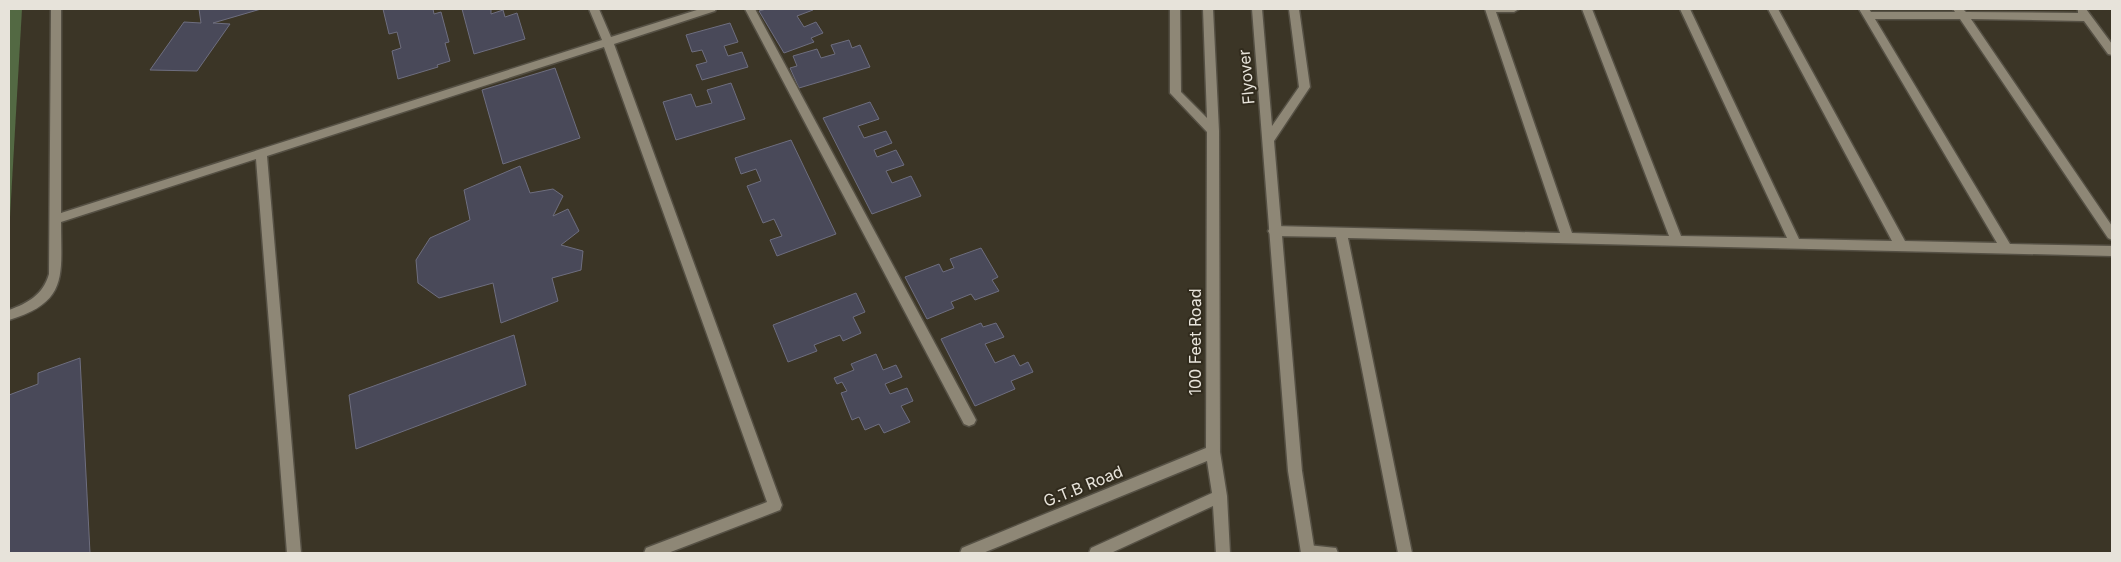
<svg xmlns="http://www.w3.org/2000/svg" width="2121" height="562" viewBox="0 0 2121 562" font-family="Inter,sans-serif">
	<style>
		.green { fill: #536943 }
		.building { fill: #494959; stroke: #6e6e7f }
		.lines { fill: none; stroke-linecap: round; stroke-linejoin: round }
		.lane-casing { stroke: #555044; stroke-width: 3 }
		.street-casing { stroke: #555044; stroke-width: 3 }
		.secondary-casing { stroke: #555044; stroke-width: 3 }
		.lane { fill: #8e8776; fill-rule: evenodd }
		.street { fill: #8e8776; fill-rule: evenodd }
		.secondary { fill: #8e8776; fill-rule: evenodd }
		.labels { text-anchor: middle; stroke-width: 4; stroke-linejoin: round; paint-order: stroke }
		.street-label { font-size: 16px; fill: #e7e3da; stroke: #312b1d }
	</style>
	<rect width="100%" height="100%" fill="#3b3526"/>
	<polygon class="green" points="9,9 22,9 9,234"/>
	<g class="building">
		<polygon points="199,9 261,9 213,23 230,24 197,71 150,70 184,22 201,23"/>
		<polygon points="383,9 433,9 434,14 441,12 449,42 445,43 450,61 437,65 438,67 398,79 392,51 401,48 397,32 389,34"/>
		<polygon points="462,9 491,9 491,14 503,10 505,17 517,13 525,39 474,54"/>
		<polygon points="766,9 812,9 813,10 797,16 804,27 816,22 823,33 811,38 814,42 784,53 759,11"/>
		<polygon points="730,23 738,42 724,46 728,56 742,52 748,67 702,80 696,65 707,62 702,50 692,52 686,35"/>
		<polygon points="849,40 852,48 860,45 870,67 799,88 790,68 797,66 793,56 817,49 821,58 835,54 831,45"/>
		<polygon points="555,68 580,138 503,164 482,90"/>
		<polygon points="731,83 745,119 676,140 663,102 691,94 696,107 712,103 707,90"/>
		<polygon points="870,102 879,119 858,126 864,138 886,131 892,143 874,150 877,157 896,150 904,165 886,171 892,183 911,176 921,196 872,214 823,118"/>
		<polygon points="791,140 836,234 777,256 770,240 782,236 774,219 763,223 747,186 761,181 756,169 741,174 735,158"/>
		<polygon points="520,166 530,193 553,189 563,196 553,216 568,209 579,231 561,245 583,251 581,270 552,278 558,301 501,323 493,283 439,298 418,283 416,260 430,238 470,220 464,190"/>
		<polygon points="981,248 998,277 992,280 999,291 975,300 971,294 951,302 954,308 927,319 905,277 939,264 943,272 954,268 950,259"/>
		<polygon points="856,293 865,312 853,317 861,333 843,341 840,335 814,345 817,351 788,362 773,325"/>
		<polygon points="981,323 983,327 996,323 1004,337 985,344 995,363 1014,355 1020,366 1028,362 1033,372 1011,381 1015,389 975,406 941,339"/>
		<polygon points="514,335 526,385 356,449 349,395"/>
		<polygon points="876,354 883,370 896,365 902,377 885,384 890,394 907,388 913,401 901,406 910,422 884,433 879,424 865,430 859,417 852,420 841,393 847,391 842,382 837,384 834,378 854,370 851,364"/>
		<polygon points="80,358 90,553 9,553 9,395 38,384 38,373"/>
	</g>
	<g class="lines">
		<g class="lane-casing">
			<g id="lane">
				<path d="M51,9H61V213L602,40L589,9H599L611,37L700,9H716L715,11L614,44L782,505L780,510L668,553H644L646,548L767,502L604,47L267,156L301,553H287L256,159L61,222C61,275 69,302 9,320V310C28,303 43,295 49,274Z"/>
				<polygon points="745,9 755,9 974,416 976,420 974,424 969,426 964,424"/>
			</g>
		</g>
		<g class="street-casing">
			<g id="street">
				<polygon points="1485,9 1519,9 1514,12 1496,12 1572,233 1669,236 1582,9 1592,9 1681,236 1787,238 1680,9 1690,9 1799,239 1892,241 1768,9 1778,9 1905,241 1997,243 1859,9 1869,9 1871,12 1955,12 1953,9 1963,9 1966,12 2078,13 2078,9 2086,9 2112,44 2112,55 2108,54 2084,21 1971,19 2112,226 2112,240 2108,238 1960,19 1875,19 2010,244 2112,246 2112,256 1348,238 1412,553 1398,553 1336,237 1274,236 1270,234 1268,231 1270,228 1274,226 1560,233"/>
				<polygon points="1308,545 1336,548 1338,553 1301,553 1303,547"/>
			</g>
		</g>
		<g class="secondary-casing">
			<g id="secondary">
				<polygon points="1170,9 1180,9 1181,92 1207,118 1203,9 1213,9 1219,131 1220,452 1227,496 1230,553 1216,553 1213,506 1111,553 1089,553 1091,548 1212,493 1207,461 983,553 960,553 962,548 1206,448 1207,132 1170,93"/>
				<polygon points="1252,9 1262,9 1272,126 1299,87 1289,9 1299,9 1310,87 1274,141 1302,471 1315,553 1301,553 1288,471"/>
			</g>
		</g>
		<use href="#lane" class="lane"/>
		<use href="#street" class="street"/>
		<use href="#secondary" class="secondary"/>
	</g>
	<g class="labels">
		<g class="street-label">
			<text transform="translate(1246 77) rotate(-95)" y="6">Flyover</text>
			<text transform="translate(1195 342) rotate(-90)" y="6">100 Feet Road</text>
			<text transform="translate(1083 486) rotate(-22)" y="6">G.T.B Road</text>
		</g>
	</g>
	<rect width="2121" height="562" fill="none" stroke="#e7e3da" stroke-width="20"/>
</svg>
